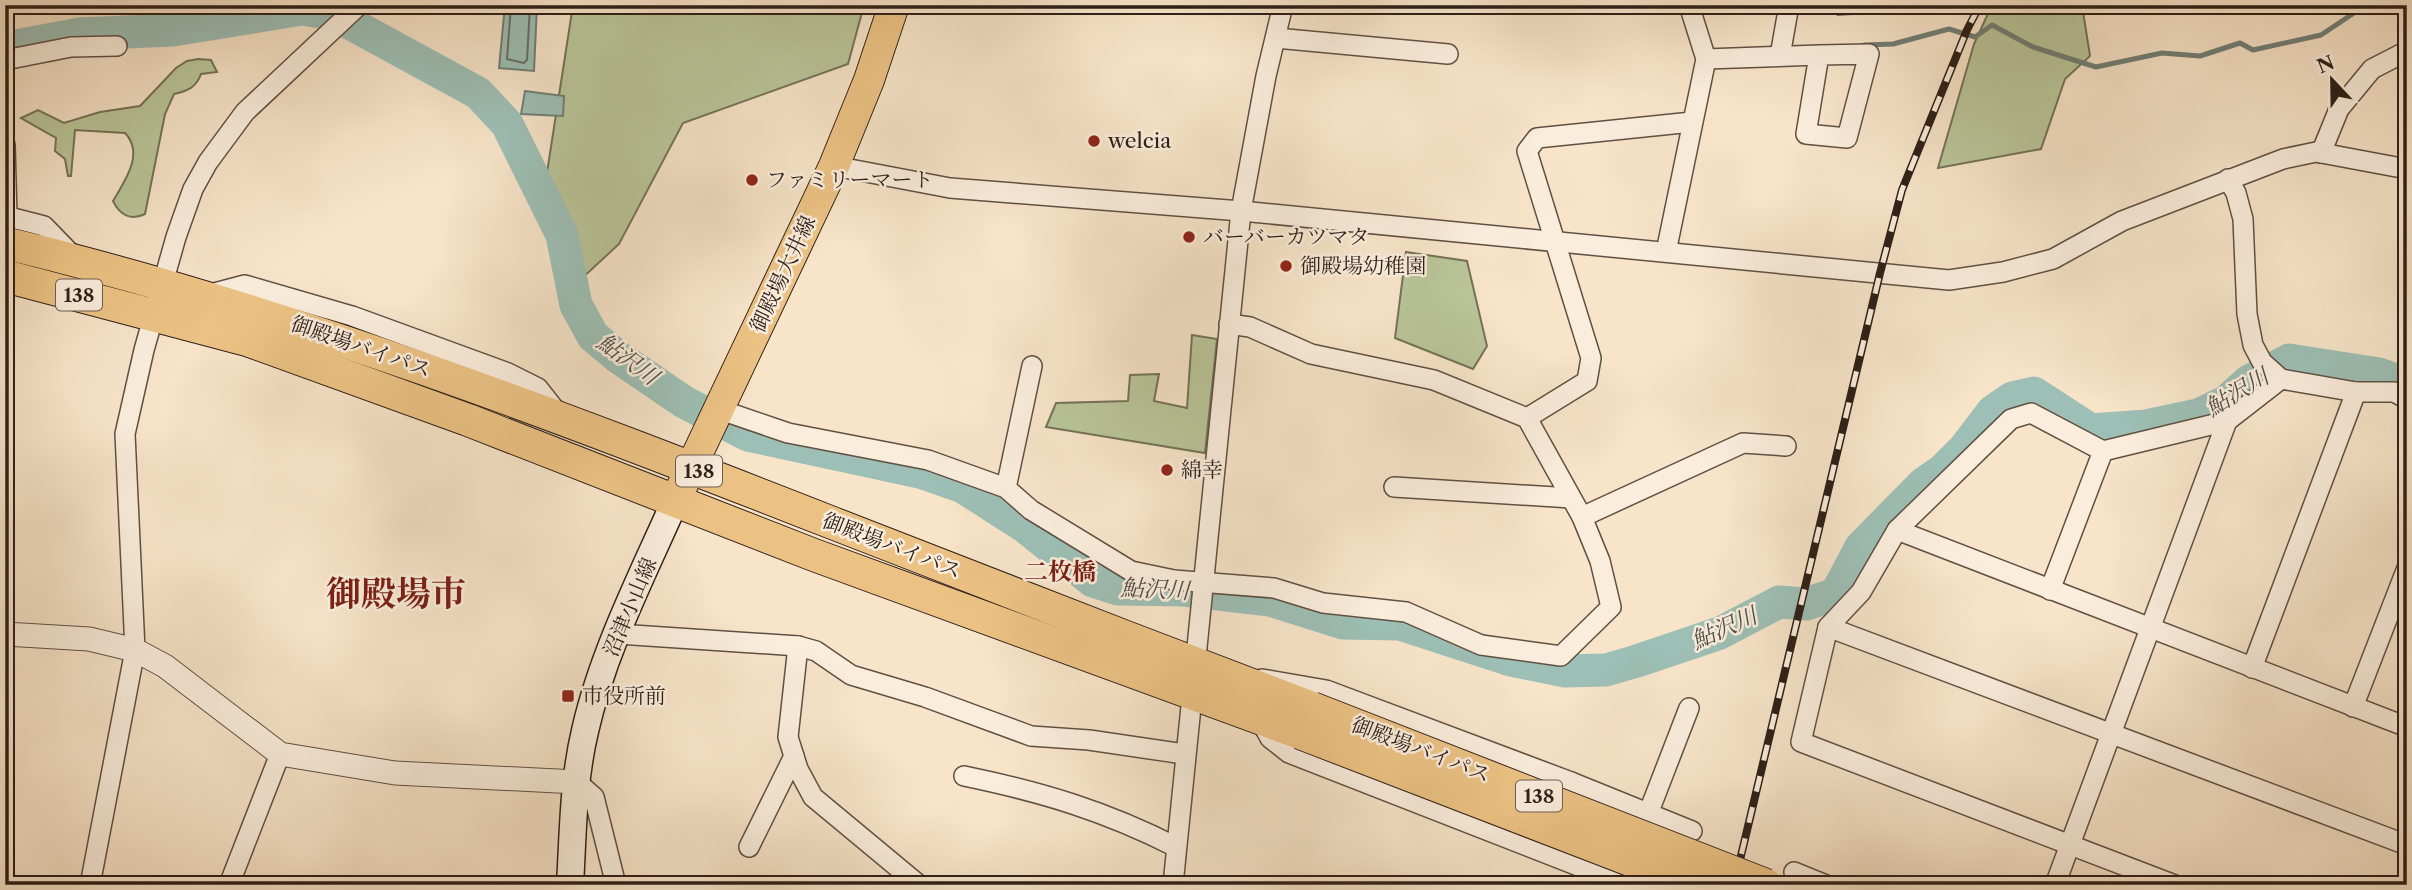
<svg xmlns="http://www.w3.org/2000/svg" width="2412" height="890" viewBox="0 0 2412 890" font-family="'Libre Caslon Text','Noto Serif JP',serif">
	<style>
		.green { fill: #b9c599; stroke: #747258; stroke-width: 2 }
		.water { fill: #9dbfb5; stroke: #717f76; stroke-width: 2 }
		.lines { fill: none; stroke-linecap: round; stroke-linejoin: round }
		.shore { stroke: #666f66; stroke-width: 2 }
		.stream { stroke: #717f76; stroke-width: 5 }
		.river { stroke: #9dbfb5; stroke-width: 33 }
		.minor-casing { stroke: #605044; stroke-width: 22 }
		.tertiary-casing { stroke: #605044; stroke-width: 25 }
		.secondary-casing { stroke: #2e1f18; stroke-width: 29 }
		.primary-casing { stroke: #2e1f18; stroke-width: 32 }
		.trunk-casing { stroke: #2e1f18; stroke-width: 34 }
		.minor { stroke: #faeddc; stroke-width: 19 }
		.tertiary { stroke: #faeddc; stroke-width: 23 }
		.secondary { stroke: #faeddc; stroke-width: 26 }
		.primary { stroke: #ecc284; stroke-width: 30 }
		.trunk { stroke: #ecc284; stroke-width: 32 }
		.rail-casing { stroke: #2e1f18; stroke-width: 8 }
		.rail { stroke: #faeddc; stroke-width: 5; stroke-dasharray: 16; stroke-linecap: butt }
		.trunk-bridge-casing { stroke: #2e1f18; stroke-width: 34; stroke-linecap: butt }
		.trunk-bridge { stroke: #ecc284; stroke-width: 32 }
		.poi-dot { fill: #8f2418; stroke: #faeddc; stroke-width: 2.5 }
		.labels { text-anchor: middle; stroke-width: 5; stroke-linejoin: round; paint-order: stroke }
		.shield { fill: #faeddc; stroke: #6b5d53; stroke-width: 2 }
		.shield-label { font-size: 19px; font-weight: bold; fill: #2e1f18 }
		.poi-label { font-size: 21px; fill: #2e1f18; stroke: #faeddc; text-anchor: start }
		.street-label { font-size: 21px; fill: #2e1f18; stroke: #faeddc }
		.water-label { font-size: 23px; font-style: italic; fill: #4f4f47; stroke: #faeddc }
		.quarter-label { font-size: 24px; font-weight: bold; fill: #7a1f14; stroke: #faeddc }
		.town-label { font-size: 35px; font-weight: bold; fill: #7a1f14; stroke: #faeddc }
	</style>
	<rect width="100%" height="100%" fill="#f7e4c9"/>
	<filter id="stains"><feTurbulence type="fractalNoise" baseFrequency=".00286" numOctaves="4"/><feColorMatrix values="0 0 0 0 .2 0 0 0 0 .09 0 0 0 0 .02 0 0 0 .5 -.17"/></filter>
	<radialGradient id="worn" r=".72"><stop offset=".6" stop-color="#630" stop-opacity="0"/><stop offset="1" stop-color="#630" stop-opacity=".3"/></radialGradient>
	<g class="green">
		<polygon points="164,5 292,5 174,19"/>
		<polygon points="573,5 864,5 848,64 683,123 619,244 579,281 546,179"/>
		<polygon points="1841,5 1938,5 1935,9 1838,15"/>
		<polygon points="1992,5 2082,5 2090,56 2065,79 2041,149 1938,168 1974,44"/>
		<path d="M198,59L211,60L217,72L201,74C196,88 187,91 174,94L165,114L145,214C131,221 120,215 113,201C124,182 145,154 125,133L75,130L71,176H68L65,159L55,151L56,138L21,118L38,110L64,123L100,112L140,106L176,68L187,61Z"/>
		<polygon points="1406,252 1467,261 1487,346 1473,369 1395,338"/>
		<polygon points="1192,335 1217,339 1205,453 1046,427 1056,403 1128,401 1130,375 1159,374 1154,401 1187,408"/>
	</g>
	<g class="water">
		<polygon points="505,5 537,6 534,71 499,68"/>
		<polygon points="525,91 564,96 563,116 521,114"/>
	</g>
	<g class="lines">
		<polyline class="shore" points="511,5 507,59 524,63 527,60 530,5"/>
		<polyline class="stream" points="1864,45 1893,44 1949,29 1975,37 1992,25 2033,47 2096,67 2162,53 2200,56 2240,43 2253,50 2321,35 2366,5"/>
		<polyline class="river" points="5,48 80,34 173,30 302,9 333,14 478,93 507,124 562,235 576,305 593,336 618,357 684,402 748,435 920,472 963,487 1024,526 1093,581 1118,589 1184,590 1270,600 1343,623 1400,624 1511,660 1565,671 1606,670 1637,661 1720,633 1779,602 1806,604 1836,594 1861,547 1924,483 1943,470 1964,449 1993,411 2012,398 2034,393 2091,430 2146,426 2198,415 2227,401 2249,381 2289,360 2379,374 2407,384"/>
		<g class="minor-casing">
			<g id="minor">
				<polyline points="1276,38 1448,54"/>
				<polyline points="1780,56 1789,5"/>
				<polyline points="1706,59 1819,55 1806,134 1847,138 1869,54 1819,55"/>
				<polyline points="5,60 71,47 117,46"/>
				<polyline points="5,145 7,216"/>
				<polyline points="2321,153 2339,109 2372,69 2407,51"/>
				<polyline points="834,166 950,188 1241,211 1949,280 2003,272 2053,259 2122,221 2283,159 2316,152 2407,169"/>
				<polyline points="2228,179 2236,193 2243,219 2247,314 2253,345 2262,362 2281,379 2356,392 2394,392 2407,399"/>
				<polyline points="5,216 44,226 78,261"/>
				<polyline points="1666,252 1706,59 1689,5"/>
				<polyline points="207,295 245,285 352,316 508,373 538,388 560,416"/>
				<polyline points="718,409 788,433 928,460 1006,488 1031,510 1131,571 1174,580 1274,588 1323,603 1406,612 1481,645 1561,656 1611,607 1600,561 1582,517 1527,418 1434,380 1311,354 1250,327 1229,324"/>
				<polyline points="1527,418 1587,381 1591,358 1527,151 1537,138 1692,122"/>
				<polyline points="1394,487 1571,498"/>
				<polyline points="1006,488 1032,366"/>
				<polyline points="1582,517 1743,443 1786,446"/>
				<polyline points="1897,530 2407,727"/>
				<polyline points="2050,590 2103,451"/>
				<polyline points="1828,627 2407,845"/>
				<polyline points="618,634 798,646 816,651 851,675 925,697 1031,736 1089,740 1184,754"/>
				<polyline points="798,646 788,737 798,769 813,797 919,885"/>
				<polyline points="2252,668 2356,392"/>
				<polyline points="1262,679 1326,690 1571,782"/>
				<polyline points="2353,707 2407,568"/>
				<polyline points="1259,718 1270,738 1289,753 1627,885"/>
				<path d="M964,776C1042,792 1105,811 1176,847"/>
				<polyline points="577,782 594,797 616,885"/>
				<polyline points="1566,792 1571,782 1692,831"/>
				<polyline points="1648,814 1689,708"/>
				<polyline points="749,847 794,756"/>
				<polyline points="1794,872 1826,885"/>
				<polyline points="90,885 135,650 125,434 144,350 176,237 193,189 208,162 245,112 359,5"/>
				<polyline points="229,885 280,754"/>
				<polyline points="1173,885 1241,211 1266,76 1283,5"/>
				<polyline points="2055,885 2227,421"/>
				<polyline points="2175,885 1801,742 1828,627 1861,592 1897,530 2011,419 2031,413 2103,451 2227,421 2281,379"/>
			</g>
		</g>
		<g class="tertiary-casing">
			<polyline id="tertiary" points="5,634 89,639 135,650 165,666 280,754 395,773 577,782"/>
		</g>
		<g class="secondary-casing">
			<path id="secondary" d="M570,885C573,834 573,781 585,731C603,651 643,574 676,499"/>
		</g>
		<g class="primary-casing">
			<polyline id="primary" points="676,499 834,166 869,80 894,5"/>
		</g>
		<g class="trunk-casing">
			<g id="trunk">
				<path d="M5,243C288,311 559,416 830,522C990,585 1151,647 1312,708"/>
				<polyline points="5,276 247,340 468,420 814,555 1300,733"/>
			</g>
		</g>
		<use href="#minor" class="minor"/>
		<use href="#tertiary" class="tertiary"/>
		<use href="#secondary" class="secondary"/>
		<use href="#primary" class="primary"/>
		<use href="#trunk" class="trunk"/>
		<g class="rail-casing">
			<polyline id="rail" points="1734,885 1880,273 1902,190 1967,30 1980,5"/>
		</g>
		<use href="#rail" class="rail"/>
		<g class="trunk-bridge-casing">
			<g id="trunk-bridge">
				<polyline points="1312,708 1766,885"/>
				<polyline points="1300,733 1695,885"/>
			</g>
		</g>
		<use href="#trunk-bridge" class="trunk-bridge"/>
	</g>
	<g class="poi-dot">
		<circle cx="1094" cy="141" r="7"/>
		<circle cx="752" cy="180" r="7"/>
		<circle cx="1189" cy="237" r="7"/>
		<circle cx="1286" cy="266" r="7"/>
		<circle cx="1167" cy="470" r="7"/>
		<rect x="561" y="689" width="14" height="14" rx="3.5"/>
	</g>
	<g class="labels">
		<g class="shield">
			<rect x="56" y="279.5" width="46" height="31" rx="5"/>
			<rect x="676" y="455.5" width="46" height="31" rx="5"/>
			<rect x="1516" y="780.5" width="46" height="31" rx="5"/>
		</g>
		<g class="shield-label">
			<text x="79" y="302">138</text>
			<text x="699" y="478">138</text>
			<text x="1539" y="803">138</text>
		</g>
		<g class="poi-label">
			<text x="1108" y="148">welcia</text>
			<text x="766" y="187">ファミリーマート</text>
			<text x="1203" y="244">バーバーカツマタ</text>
			<text x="1300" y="273">御殿場幼稚園</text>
			<text x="1181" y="477">綿幸</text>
			<text x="582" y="703">市役所前</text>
		</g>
		<g class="street-label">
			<text transform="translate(783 274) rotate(-65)" y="7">御殿場大井線</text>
			<text transform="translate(361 347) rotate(19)" y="7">御殿場バイパス</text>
			<text transform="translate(892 546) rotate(21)" y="7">御殿場バイパス</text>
			<text transform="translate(630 607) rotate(-67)" y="7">沼津小山線</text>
			<text transform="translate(1421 750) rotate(21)" y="7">御殿場バイパス</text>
		</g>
		<g class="water-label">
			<text transform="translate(628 359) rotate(36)" y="8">鮎沢川</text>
			<text transform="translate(2237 392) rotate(-31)" y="8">鮎沢川</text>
			<text transform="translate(1155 589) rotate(3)" y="8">鮎沢川</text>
			<text transform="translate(1724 628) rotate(-24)" y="8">鮎沢川</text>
		</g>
		<g class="quarter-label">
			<text x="1060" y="580">二枚橋</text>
		</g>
		<g class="town-label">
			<text x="396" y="606">御殿場市</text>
		</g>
	</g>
	<rect width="2412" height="890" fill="none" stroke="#f7e4c9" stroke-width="28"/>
	<rect x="7" y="7" width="2398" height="876" fill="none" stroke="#2e1f18" stroke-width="3.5"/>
	<rect x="14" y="14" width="2384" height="862" fill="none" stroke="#2e1f18" stroke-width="2"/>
	<g transform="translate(2332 80) rotate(338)" stroke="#faeddc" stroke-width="5" paint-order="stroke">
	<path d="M0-5L12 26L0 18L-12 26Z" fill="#2e1f18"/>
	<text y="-10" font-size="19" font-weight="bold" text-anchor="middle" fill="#2e1f18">N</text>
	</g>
	<rect width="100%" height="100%" filter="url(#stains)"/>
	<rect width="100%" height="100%" fill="url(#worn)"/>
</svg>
